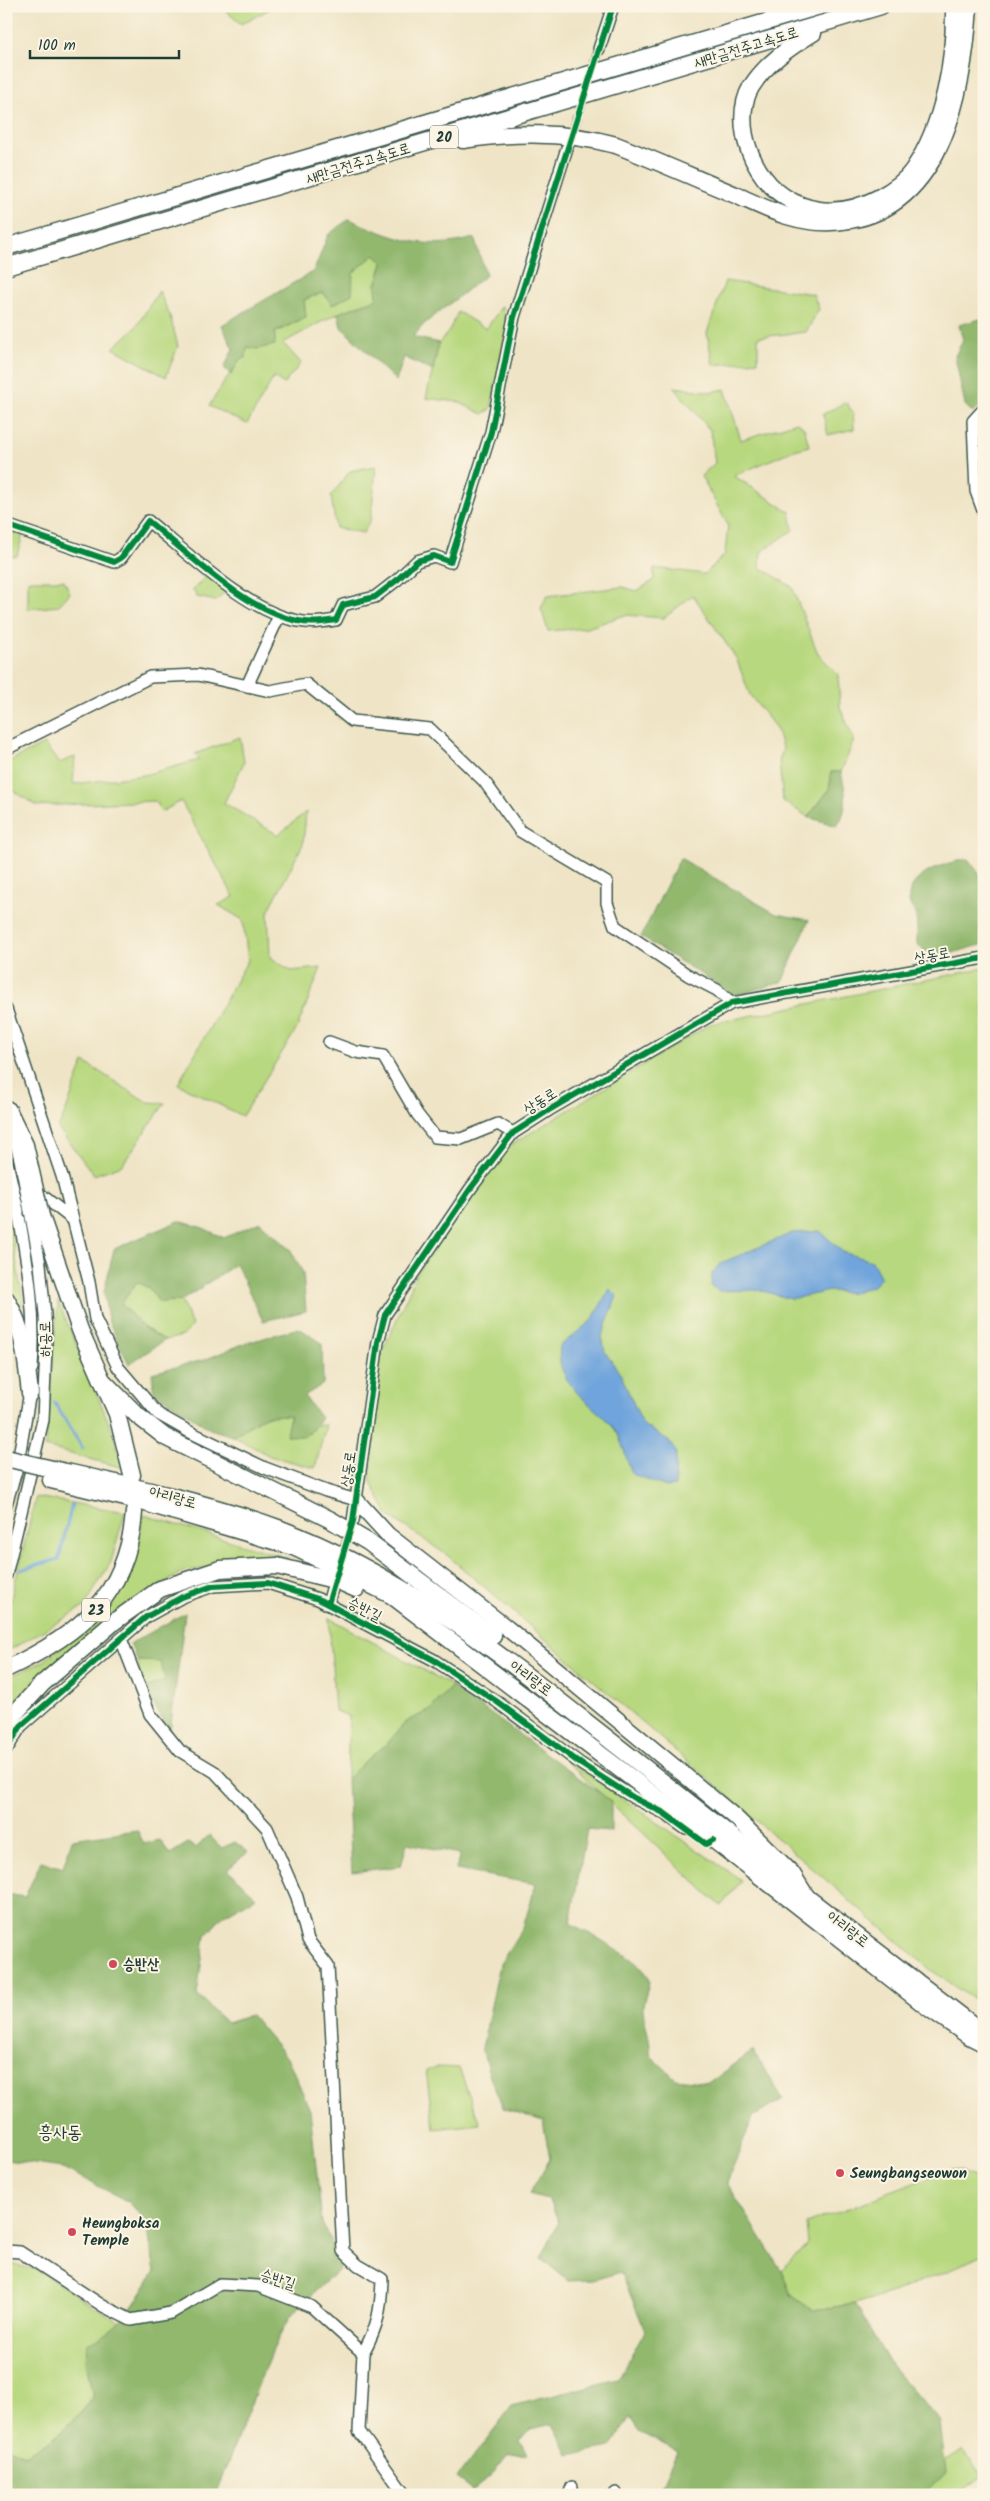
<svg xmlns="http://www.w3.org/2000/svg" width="990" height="2501" viewBox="0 0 990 2501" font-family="Kalam,'Poor Story',sans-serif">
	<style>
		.green { fill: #b8d87f; stroke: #6c8a5a }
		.forest { fill: #92b86e; stroke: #587a51 }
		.water { fill: #70a4dc; stroke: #487088 }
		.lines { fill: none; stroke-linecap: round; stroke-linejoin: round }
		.stream { stroke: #70a4dc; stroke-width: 3 }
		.minor-tunnel { stroke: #c5c3a9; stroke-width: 11; stroke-dasharray: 11 5.5; stroke-linecap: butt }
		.minor-casing { stroke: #3e564a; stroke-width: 14 }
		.major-casing { stroke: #3e564a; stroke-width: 18 }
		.highway-casing { stroke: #3e564a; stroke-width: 19 }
		.minor { stroke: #fff; stroke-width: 11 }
		.major { stroke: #fff; stroke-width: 15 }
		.highway { stroke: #fff; stroke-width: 16 }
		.minor-bridge-casing { stroke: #3e564a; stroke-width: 14; stroke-linecap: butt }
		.highway-bridge-casing { stroke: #3e564a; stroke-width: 19; stroke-linecap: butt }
		.minor-bridge { stroke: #fff; stroke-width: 11 }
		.highway-bridge { stroke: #fff; stroke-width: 16 }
		.cycleway-casing { stroke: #fcf5e5; stroke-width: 9 }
		.cycleway { stroke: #00873e; stroke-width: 6 }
		.poi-dot { fill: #d1495b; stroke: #fcf5e5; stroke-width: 2 }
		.labels { text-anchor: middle; stroke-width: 4; stroke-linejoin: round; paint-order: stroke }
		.shield { fill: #fcf5e5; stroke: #617469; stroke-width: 1 }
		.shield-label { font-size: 14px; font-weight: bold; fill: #1f3d34 }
		.street-label { font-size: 15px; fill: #1f3d34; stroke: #fcf5e5 }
		.poi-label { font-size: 15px; font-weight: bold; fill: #1f3d34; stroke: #fcf5e5; text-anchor: start }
		.quarter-label { font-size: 18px; fill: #1f3d34; stroke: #fcf5e5 }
	</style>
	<rect width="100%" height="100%" fill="#fcf5e5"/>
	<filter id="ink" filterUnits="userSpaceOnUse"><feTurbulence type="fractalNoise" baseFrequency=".02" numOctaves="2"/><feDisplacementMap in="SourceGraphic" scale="10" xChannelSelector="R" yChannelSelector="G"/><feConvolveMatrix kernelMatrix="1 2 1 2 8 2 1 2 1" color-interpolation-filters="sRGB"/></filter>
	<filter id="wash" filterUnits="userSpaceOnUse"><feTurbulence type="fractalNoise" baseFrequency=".0096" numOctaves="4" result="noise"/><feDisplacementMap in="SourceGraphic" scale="20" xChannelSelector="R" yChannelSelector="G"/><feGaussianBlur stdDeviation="1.12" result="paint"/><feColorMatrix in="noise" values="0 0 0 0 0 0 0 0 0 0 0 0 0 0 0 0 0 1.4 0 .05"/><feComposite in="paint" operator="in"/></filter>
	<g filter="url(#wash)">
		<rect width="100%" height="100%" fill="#efe4c6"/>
		<g class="green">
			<polygon points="220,6 276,6 241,24"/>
			<path d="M375,254L383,263L376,285L377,300C343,308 314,326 283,343L301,363L284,384L274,377L247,424L209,406L247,347L306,317L304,300L323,292L332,305L353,273Z"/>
			<polygon points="725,281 813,294 819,309 806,332 758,337 758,361 713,365 707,333"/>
			<polygon points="159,291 170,316 178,346 166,377 113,348 136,327"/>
			<polygon points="502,306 507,325 491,409 483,414 458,402 426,398 439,343 449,331 458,312 486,329"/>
			<polygon points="674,387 712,392 725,389 741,440 797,422 804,428 809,446 791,451 734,476 790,512 793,530 761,552 760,567 792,587 818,654 838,674 840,707 854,740 841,772 831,772 829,790 808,817 783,801 779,761 783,750 776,728 750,695 736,658 693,595 664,618 625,615 587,628 548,631 541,608 547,596 622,587 637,591 654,580 654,568 705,574 725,554 728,525 701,476 715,463 710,430"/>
			<polygon points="846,402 853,413 854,429 828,435 823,414"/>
			<polygon points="376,466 371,519 363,533 336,528 331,496 350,471"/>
			<polygon points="6,530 23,534 17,556 6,556"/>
			<polygon points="208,574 225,592 216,601 197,597 193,590"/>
			<polygon points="28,580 64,580 70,593 58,606 28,609"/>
			<polygon points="240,737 244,762 224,803 278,835 306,812 303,844 268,912 270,957 291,971 321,968 296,1030 242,1116 178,1084 248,960 243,920 218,905 234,897 181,801 161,812 155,801 37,806 11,789 6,783 6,763 44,744 59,763 75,757 73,784 144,775 199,760 195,754"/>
			<polygon points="984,968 984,2007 931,1970 447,1555 388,1515 370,1480 376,1366 419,1269 506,1148 710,1024"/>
			<path d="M84,1062L147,1102L165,1103L122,1165L94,1175L58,1128C69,1108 74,1084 84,1062Z"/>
			<polygon points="6,1202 24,1306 6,1291"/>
			<polygon points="137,1282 149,1288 159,1302 181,1301 192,1325 183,1336 165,1340 144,1328 121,1304"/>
			<polygon points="58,1301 111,1428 124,1468 45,1447"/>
			<polygon points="6,1317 13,1332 6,1409"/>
			<polygon points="291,1415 309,1434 315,1425 326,1425 315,1468 270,1456 233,1436 265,1416"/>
			<polygon points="36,1497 125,1512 111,1562 84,1607 6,1652 6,1619"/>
			<polygon points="144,1515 288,1558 185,1571 127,1605 6,1714 6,1678 44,1661 106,1610 132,1563"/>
			<polygon points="329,1618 452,1686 431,1709 405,1723 387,1744 366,1760 347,1779 349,1716 335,1711"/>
			<polygon points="138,1661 161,1661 166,1681 147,1687 140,1676"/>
			<polygon points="561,1756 741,1880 721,1906"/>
			<polygon points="436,2067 459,2068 480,2124 434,2129 426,2071"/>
			<polygon points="952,2169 984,2181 984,2255 892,2293 855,2304 812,2310 791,2295 781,2270 808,2244 806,2224"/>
			<path d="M6,2263L37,2270L119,2322L105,2336L86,2361L93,2398C72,2425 55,2439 24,2455L6,2447Z"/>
			<polygon points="962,2450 984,2475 957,2495 926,2495 925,2493 945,2473 944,2461"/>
		</g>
		<g class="forest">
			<path d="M349,219C393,238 425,252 474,238L486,275L424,324L413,337L439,343L433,371L404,357L396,381L341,327L338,313L377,299L376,285L383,263L375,254L353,273L352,294L332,305L323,292L304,300L306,317L275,332V345L256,349L247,347L246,358L240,359L231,375L224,368L233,349L222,325L314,271L328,235Z"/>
			<polygon points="984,318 984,402 973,413 965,405 955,356 963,340 959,325"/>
			<path d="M831,772H841C846,793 849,808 837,826L808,817L829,790Z"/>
			<polygon points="680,858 776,914 809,920 782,982 735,995 641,937"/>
			<path d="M968,859L984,880V944L952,953L932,955L917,945C917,936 918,924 915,914C914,910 909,905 909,900C907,874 948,862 968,859Z"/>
			<polygon points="179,1221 203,1228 224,1238 260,1222 290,1249 303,1273 306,1311 263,1321 236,1264 181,1301 159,1302 149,1288 137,1282 121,1304 144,1328 165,1340 129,1364 108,1320 104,1292 114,1249"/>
			<path d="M299,1328L322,1343L323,1384L304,1396L321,1418C308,1434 309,1439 286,1435L290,1415L265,1416L233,1436L210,1429L154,1391L152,1373L204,1360L243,1344Z"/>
			<polygon points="185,1613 170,1731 157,1712 147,1687 165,1681 161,1662 138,1661 130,1644"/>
			<path d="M452,1686L611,1801V1831L587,1829L570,1923C586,1932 648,1963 649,1980C649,1990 642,2000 643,2010C645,2026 651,2038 650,2055L676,2079L709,2083L753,2051L783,2099L753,2117L727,2183L781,2270L791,2295L812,2310L855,2304L892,2367L940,2422L946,2473L925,2493L926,2495H652L664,2480L677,2451L639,2432L630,2417L611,2447L568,2455L553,2424L531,2429L520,2442L527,2454L507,2455L490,2477L473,2490L457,2478L512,2406L618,2379L645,2330L621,2272L593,2280L568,2281L541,2258L559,2221L548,2199L529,2194L550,2159L543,2121L503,2108L490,2077L482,2048L500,1964L523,1928L536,1884L456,1870L460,1854L407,1843L401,1866L352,1872L347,1779L366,1760L387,1744L405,1723L431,1709Z"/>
			<path d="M137,1830L144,1844L160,1840L170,1854L188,1843L196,1848L209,1835L222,1848L235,1842L248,1852L228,1869L256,1897L224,1915L205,1936L197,1995L227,2023L251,2015L288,2059L310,2110L322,2223L342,2266L289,2317L269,2358L215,2495H6V2447L24,2455C55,2439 72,2425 93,2398L86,2361L87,2343C122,2329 136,2302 155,2271L146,2221L129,2202L63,2168L6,2160V1894L25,1897L41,1861L63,1868L72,1839Z"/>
		</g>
		<g class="water">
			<polygon points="820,1231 843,1252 872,1261 881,1278 873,1286 853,1293 830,1291 791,1299 759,1290 719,1291 711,1286 712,1273 721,1263 792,1233"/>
			<path d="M610,1289L617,1296L602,1336L605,1352L621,1375L643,1425L668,1440L676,1452L675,1486L666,1487L632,1474C627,1462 621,1436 613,1427C592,1403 554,1384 560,1346L591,1321Z"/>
		</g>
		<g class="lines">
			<g class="stream">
				<polyline points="54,1402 83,1449"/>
				<polyline points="20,1570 59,1559 72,1504"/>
			</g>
		</g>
	</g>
	<g filter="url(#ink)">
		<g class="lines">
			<g class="minor-tunnel">
				<polyline points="569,142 599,49"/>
				<polyline points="340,1561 351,1527"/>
			</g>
			<g class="minor-casing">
				<g id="minor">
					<polyline points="599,49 613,6"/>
					<polyline points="984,409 973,421 976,491 984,513"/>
					<path d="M6,525L114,562L121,558L148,521C188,553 247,612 298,621C311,624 323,622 336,620L343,605L375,597L397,580L417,561L434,556L450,562L491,432L514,317L567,148"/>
					<polyline points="247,686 279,616"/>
					<polyline points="6,749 150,677 198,675 270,691 306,684 352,721 430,729 484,781 520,831 607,883 607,903 615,926 688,975 717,990 732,1003"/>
					<polyline points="6,1009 62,1176 89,1282 95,1319 118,1367 158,1414 188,1431 265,1468 326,1491 356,1500"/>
					<polyline points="329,1042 356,1052 383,1056 417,1114 435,1137 461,1139 498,1124 513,1133"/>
					<polyline points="13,1132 20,1159"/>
					<polyline points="6,1167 72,1219"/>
					<path d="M18,1211C28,1266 36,1311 32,1368"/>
					<polyline points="6,1504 17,1468 31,1386"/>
					<polyline points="353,1521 378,1342 385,1315 471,1188 513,1133 549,1110 732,1003 984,958"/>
					<polyline points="6,1575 43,1420 46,1348 45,1315 40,1264 31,1216"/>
					<polyline points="328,1604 332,1589"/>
					<path d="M121,1639L150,1714L180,1751L215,1772L267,1828L297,1897L308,1940L328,1966L343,2251L358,2265L382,2279C381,2310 378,2326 363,2353"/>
					<polyline points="6,1750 21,1726 146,1617 182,1597 213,1586 268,1583 318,1599 434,1660 496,1701 581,1764 634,1798 664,1813 686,1829"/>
					<polyline points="6,2251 20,2252 103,2306 131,2320 171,2313 220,2284 258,2286 312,2307 363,2353 359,2431 405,2495"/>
					<polyline points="569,2495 572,2487"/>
					<polyline points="614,2495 616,2493"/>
				</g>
			</g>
			<g class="major-casing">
				<g id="major">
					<polyline points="356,1500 388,1535 507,1628 735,1817 792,1873 807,1897 984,2033"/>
					<polyline points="713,1840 928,2008 968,2036 984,2044"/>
				</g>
			</g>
			<g class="highway-casing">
				<g id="highway">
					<path d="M813,33C790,47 765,64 751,87C740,106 742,131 749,150C770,206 825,226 878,198C891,191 905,182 913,170C944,124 955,60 954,6"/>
					<path d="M463,140C515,132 565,131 616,145C657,161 697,179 738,196C754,203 770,211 787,216C807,222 830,224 850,220C945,204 964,86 969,6"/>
					<polyline points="6,247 820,6"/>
					<polyline points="6,267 881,6"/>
					<polyline points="8,1110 25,1145 29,1163"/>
					<polyline points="41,1216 80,1330 117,1414 132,1475"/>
					<path d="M6,1299C24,1328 26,1360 30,1393"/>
					<polyline points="102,1380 138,1416 165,1437 331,1520 368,1542 493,1636"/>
					<path d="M39,1466C120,1484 201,1500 278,1528C394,1571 493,1648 589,1724C662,1781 735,1838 807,1897"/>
					<polyline points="51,1480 142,1502 294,1547 391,1595 713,1840"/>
					<path d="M6,1669C79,1635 128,1596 134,1512"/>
					<polyline points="6,1723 42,1684 115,1621 160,1589 220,1569 277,1566 338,1581 356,1589"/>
				</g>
			</g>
			<use href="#minor" class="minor"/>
			<use href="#major" class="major"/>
			<use href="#highway" class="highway"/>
			<g class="minor-bridge-casing">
				<g id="minor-bridge">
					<polyline points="6,1158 18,1211"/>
					<polyline points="20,1159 31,1216"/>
				</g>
			</g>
			<g class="highway-bridge-casing">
				<g id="highway-bridge">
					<polyline points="29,1163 41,1216"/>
					<polyline points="6,1458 39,1466"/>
				</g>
			</g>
			<use href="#minor-bridge" class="minor-bridge"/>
			<use href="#highway-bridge" class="highway-bridge"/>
			<g class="cycleway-casing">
				<g id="cycleway">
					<path d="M6,525L114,562L121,558L148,521C188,553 247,612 298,621C311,624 323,622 336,620L343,605L375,597L397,580L417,561L434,556L450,562L491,432L514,317L613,6"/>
					<polyline points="328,1604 353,1521 378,1342 385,1315 471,1188 513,1133 549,1110 732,1003 984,958"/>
					<polyline points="6,1750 21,1726 146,1617 182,1597 213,1586 268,1583 318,1599 434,1660 496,1701 581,1764 634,1798 664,1813 706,1844 713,1840"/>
				</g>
			</g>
			<use href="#cycleway" class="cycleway"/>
		</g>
	</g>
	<g class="poi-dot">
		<circle cx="113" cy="1964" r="5"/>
		<circle cx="840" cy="2173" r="5"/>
		<circle cx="72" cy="2232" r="5"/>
	</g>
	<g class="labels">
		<g class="shield">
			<rect x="430" y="125.5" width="28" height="23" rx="4"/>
			<rect x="82" y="1598.5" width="28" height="23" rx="4"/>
		</g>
		<g class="shield-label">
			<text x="444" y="142">20</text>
			<text x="96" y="1615">23</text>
		</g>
		<g class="street-label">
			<text transform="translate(746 47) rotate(-17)" y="5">새만금전주고속도로</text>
			<text transform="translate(358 163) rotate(-17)" y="5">새만금전주고속도로</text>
			<text transform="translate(932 955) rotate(-10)" y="5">상동로</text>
			<text transform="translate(540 1101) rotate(-32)" y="5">상동로</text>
			<text transform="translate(45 1339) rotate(-91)" y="5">하공로</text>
			<text transform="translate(348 1469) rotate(-82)" y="5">상동로</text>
			<text transform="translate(173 1497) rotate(15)" y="5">아리랑로</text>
			<text transform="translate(365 1609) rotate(27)" y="5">승반길</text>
			<text transform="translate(531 1678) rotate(37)" y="5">아리랑로</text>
			<text transform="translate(848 1929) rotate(38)" y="5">아리랑로</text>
			<text transform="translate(278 2279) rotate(18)" y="5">승반길</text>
		</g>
		<g class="poi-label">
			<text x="123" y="1969">승반산</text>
			<text x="850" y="2178">Seungbangseowon</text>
			<text x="82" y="2228">Heungboksa<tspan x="82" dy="17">Temple</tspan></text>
		</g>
		<g class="quarter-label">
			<text x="60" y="2138">흥사동</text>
		</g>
	</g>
	<rect width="990" height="2501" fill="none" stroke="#fcf5e5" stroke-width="25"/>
	<path d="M30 50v8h149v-8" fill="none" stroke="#1f3d34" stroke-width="2.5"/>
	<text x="38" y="50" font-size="15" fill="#1f3d34" stroke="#fcf5e5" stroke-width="4" paint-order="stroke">100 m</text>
</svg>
